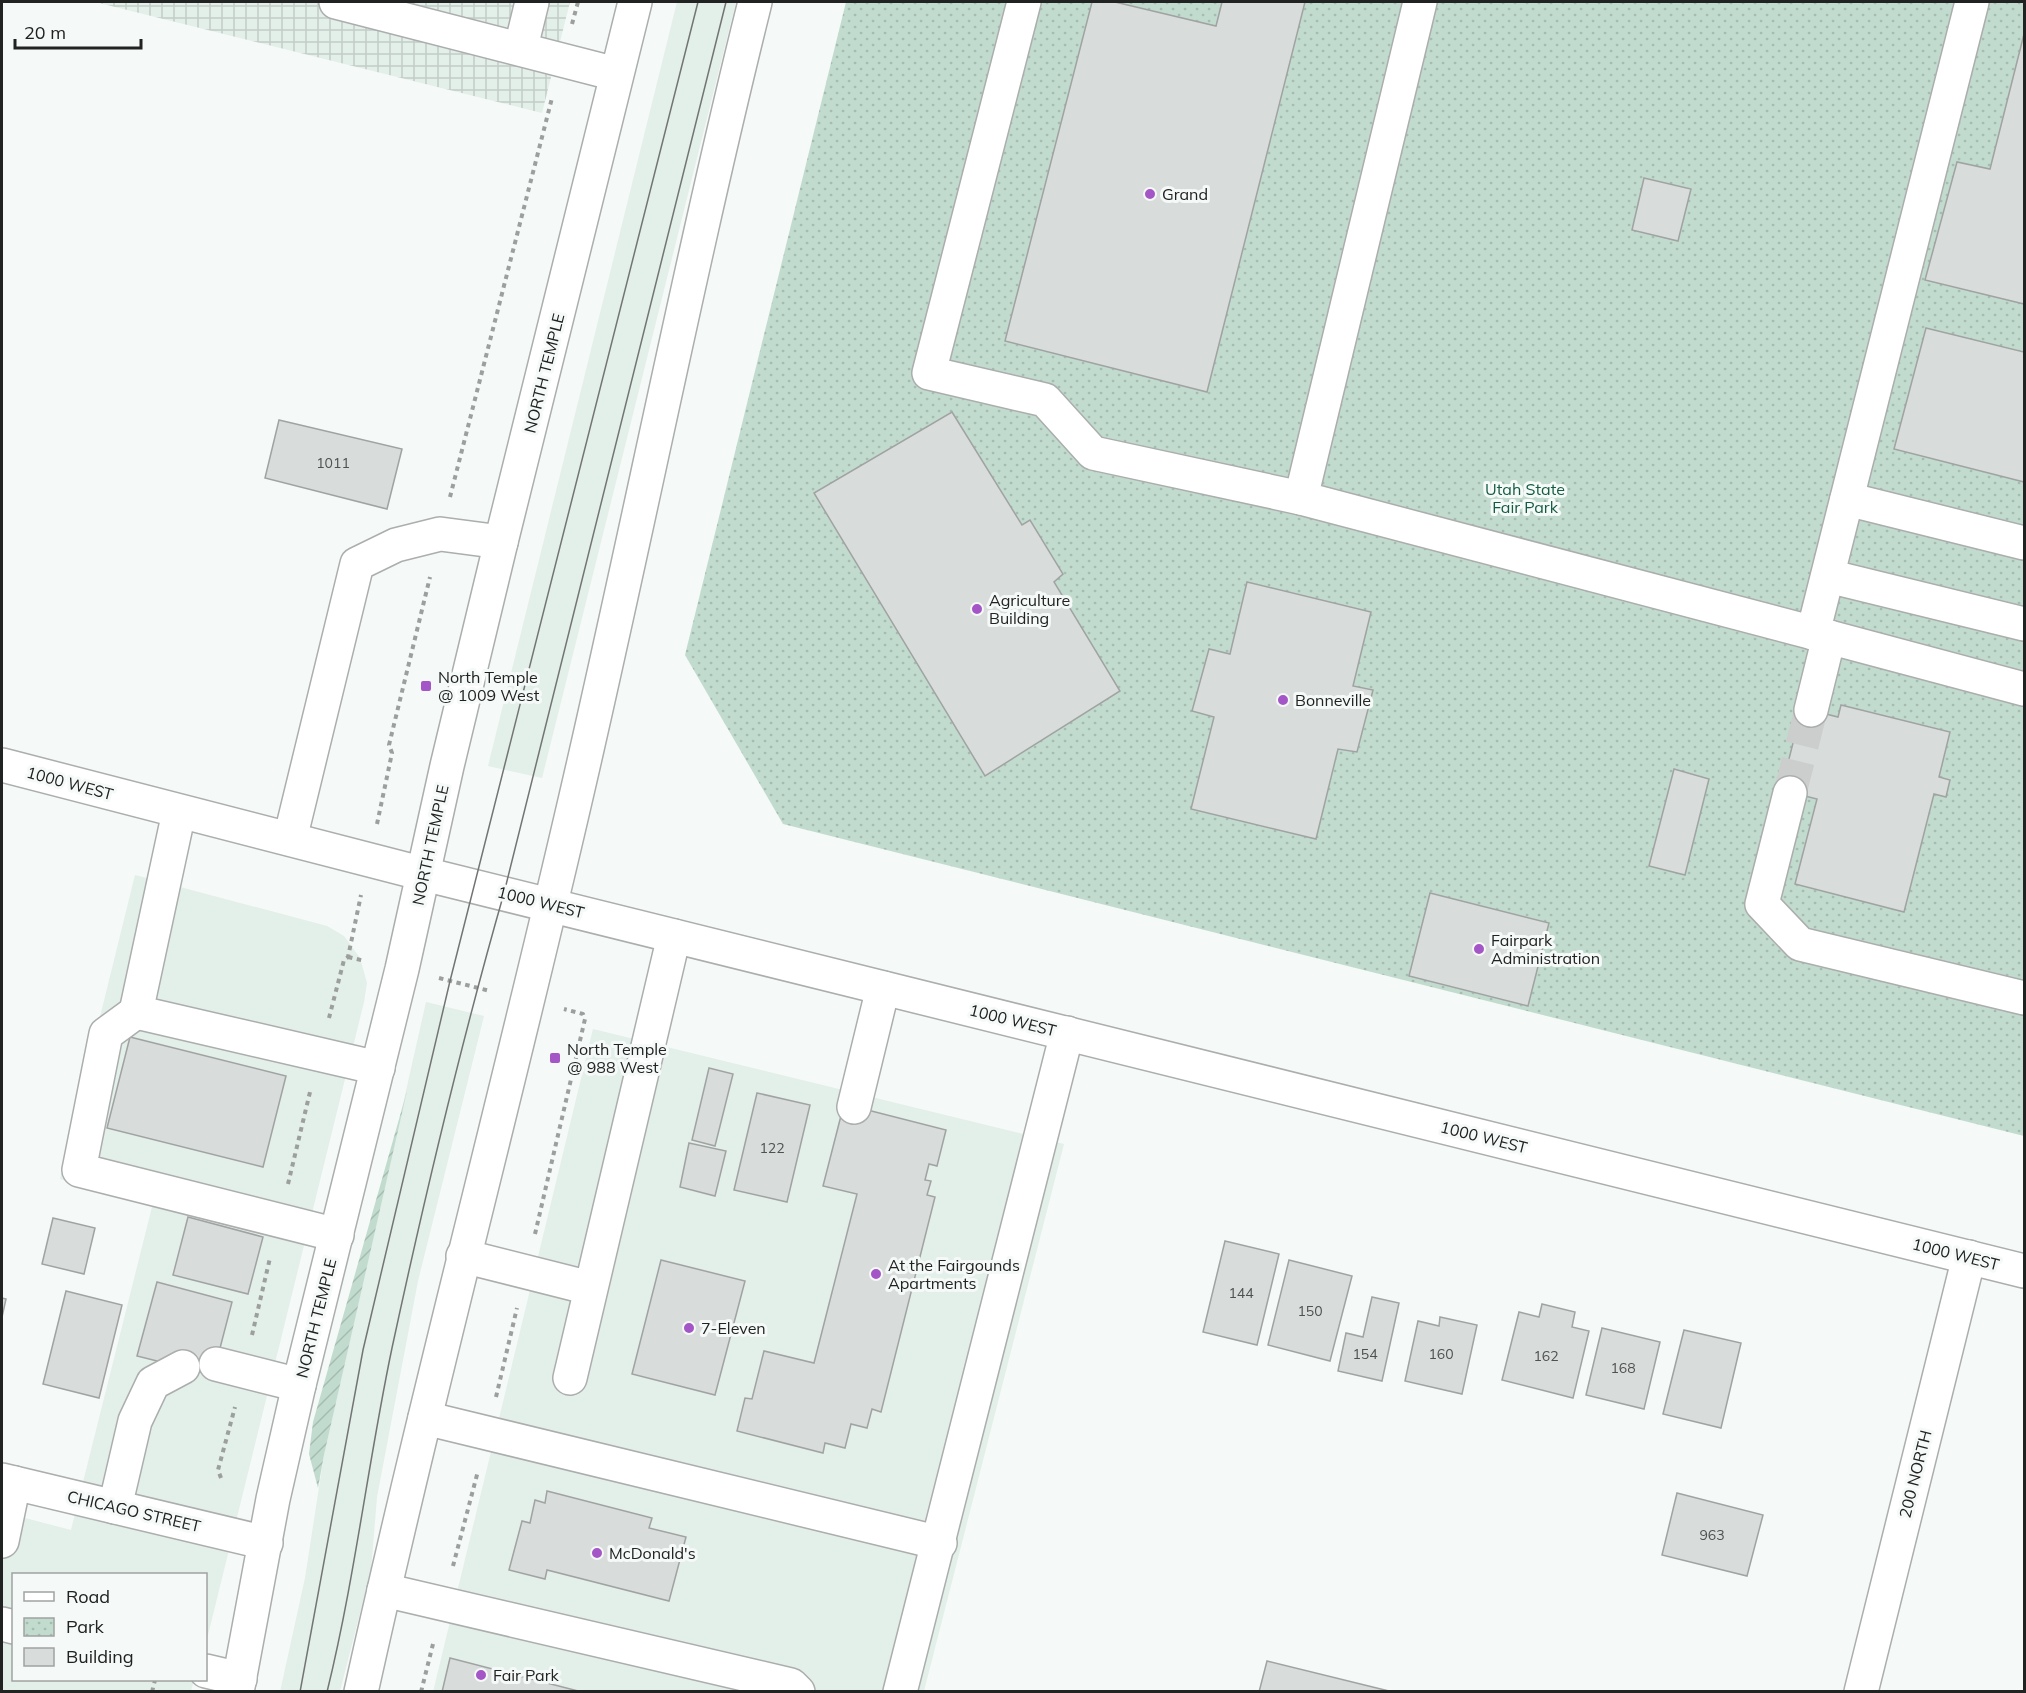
<svg xmlns="http://www.w3.org/2000/svg" width="2026" height="1693" viewBox="0 0 2026 1693" font-family="Mulish,sans-serif">
	<style>
		.built { fill: #e3efe9 }
		.industrial { fill: url(#industrial-grid) }
		.park { fill: url(#park-dots) }
		.garden { fill: url(#garden-furrows) }
		.building { fill: #d8dcda; stroke: #a0a3a2; stroke-width: 1.5 }
		.lines { fill: none; stroke-linecap: round; stroke-linejoin: round }
		.minor-tunnel { stroke: #cbcecc; stroke-width: 33; stroke-dasharray: 33 16; stroke-linecap: butt }
		.minor-casing { stroke: #abaeac; stroke-width: 36 }
		.major-casing { stroke: #abaeac; stroke-width: 36 }
		.path { stroke: #9c9f9d; stroke-width: 4; stroke-dasharray: 4.5 4.5; stroke-linecap: butt }
		.minor { stroke: #fff; stroke-width: 33 }
		.major { stroke: #fff; stroke-width: 33 }
		.tram { stroke: #737574; stroke-width: 1.5 }
		.poi-dot { fill: #a455c6; stroke: #f5f9f7; stroke-width: 2 }
		.labels { text-anchor: middle; stroke-width: 6; stroke-linejoin: round; paint-order: stroke }
		.number-label { font-size: 14px; fill: #4f5050 }
		.poi-label { font-size: 16px; fill: #212222; stroke: #f5f9f7; text-anchor: start }
		.street-label { font-size: 16px; fill: #212222; stroke: #f5f9f7 }
		.park-label { font-size: 16px; fill: #135c42; stroke: #f5f9f7 }
	</style>
	<defs>
		<pattern id="industrial-grid" width="8" height="8" patternUnits="userSpaceOnUse" patternTransform="scale(1.5)"><rect width="8" height="8" fill="#e3efe9"/><path d="M0 4h8M4 0v8" fill="none" stroke="#c2cdc8"/></pattern>
		<pattern id="park-dots" width="8" height="8" patternUnits="userSpaceOnUse" patternTransform="scale(1.5)"><rect width="8" height="8" fill="#c2dbcf"/><path d="M2 2h.1M6 6h.1" fill="none" stroke="#a6bcb1" stroke-width="1.8" stroke-linecap="round"/></pattern>
		<pattern id="garden-furrows" width="10" height="10" patternUnits="userSpaceOnUse" patternTransform="scale(1.5)"><rect width="10" height="10" fill="#c2dbcf"/><path d="M-1 1l2-2M0 10L10 0M9 11l2-2" fill="none" stroke="#a6bcb1"/></pattern>
	</defs>
	<rect width="100%" height="100%" fill="#f5f9f7"/>
	<g class="built">
		<polygon points="677,2 736,2 542,778 488,766"/>
		<polygon points="135,875 327,926 344,936 360,958 367,983 364,1002 206,1643 206,1574 14,1574 14,1680 194,1680 191,1691 2,1692 2,1512 71,1530 153,1203 60,1179"/>
		<polygon points="426,1002 484,1016 418,1281 377,1497 371,1570 340,1691 280,1692 305,1578 324,1455"/>
		<polygon points="593,1029 1064,1144 924,1691 433,1692"/>
	</g>
	<polygon class="industrial" points="95,2 570,2 542,113"/>
	<polygon class="park" points="846,2 2024,2 2024,1136 783,824 685,655"/>
	<polygon class="garden" points="407,1091 324,1455 318,1488 309,1454 313,1422"/>
	<g class="building">
		<polygon points="1092,2 1115,2 1216,26 1222,2 1305,2 1207,392 1005,341"/>
		<polygon points="2024,34 2024,304 1925,280 1957,162 1990,169"/>
		<polygon points="1644,178 1691,189 1678,241 1632,230"/>
		<polygon points="1926,328 2024,352 2024,482 1894,449"/>
		<polygon points="952,412 1022,525 1030,520 1063,574 1054,582 1120,691 985,776 814,493"/>
		<polygon points="279,420 402,449 387,509 265,478"/>
		<polygon points="1247,582 1371,612 1353,686 1373,690 1357,752 1338,749 1316,839 1191,809 1214,717 1192,711 1209,649 1230,654"/>
		<polygon points="1841,705 1950,732 1939,777 1950,780 1946,797 1934,794 1904,912 1795,884 1817,799 1781,790 1802,708 1838,717"/>
		<polygon points="1674,769 1709,779 1685,875 1649,866"/>
		<polygon points="1430,893 1549,923 1528,1006 1409,976"/>
		<polygon points="130,1037 286,1076 263,1167 107,1128"/>
		<polygon points="709,1068 733,1074 715,1146 692,1140"/>
		<polygon points="757,1093 810,1105 787,1202 734,1190"/>
		<polygon points="844,1104 946,1130 937,1166 929,1164 925,1180 931,1181 927,1195 935,1197 881,1412 872,1409 867,1428 851,1424 845,1448 825,1443 823,1453 737,1431 745,1398 752,1399 764,1351 814,1363 857,1194 823,1186"/>
		<polygon points="689,1143 726,1151 715,1196 680,1187"/>
		<polygon points="188,1217 263,1237 248,1294 173,1275"/>
		<polygon points="53,1218 95,1228 84,1274 42,1264"/>
		<polygon points="1225,1241 1279,1254 1257,1345 1203,1332"/>
		<polygon points="661,1260 745,1281 715,1395 632,1374"/>
		<polygon points="1289,1260 1352,1276 1330,1361 1268,1345"/>
		<polygon points="157,1282 232,1302 213,1375 137,1356"/>
		<polygon points="66,1291 122,1305 99,1398 43,1384"/>
		<polygon points="1372,1297 1399,1303 1382,1381 1338,1371 1346,1333 1363,1337"/>
		<polygon points="2,1298 6,1299 2,1317"/>
		<polygon points="1542,1304 1575,1312 1572,1327 1589,1331 1573,1398 1502,1380 1519,1312 1539,1317"/>
		<polygon points="1440,1317 1477,1325 1462,1394 1405,1381 1418,1321 1439,1326"/>
		<polygon points="1602,1328 1660,1342 1644,1409 1586,1395"/>
		<polygon points="1684,1330 1741,1343 1721,1428 1663,1414"/>
		<polygon points="547,1491 652,1518 649,1528 686,1537 669,1601 547,1570 545,1579 509,1570 522,1521 530,1523 535,1500 545,1503"/>
		<polygon points="1677,1493 1763,1515 1747,1576 1662,1555"/>
		<polygon points="450,1658 582,1692 442,1692"/>
		<polygon points="1267,1661 1393,1692 1259,1692"/>
	</g>
	<g class="lines">
		<polyline class="minor-tunnel" points="1790,793 1811,710"/>
		<g class="minor-casing">
			<g id="minor">
				<polyline points="336,2 616,74"/>
				<polyline points="1024,2 929,373 1045,400 1093,453 1301,498"/>
				<polyline points="1420,2 1301,498 1829,637"/>
				<polyline points="521,47 532,2"/>
				<polyline points="1847,499 2024,543"/>
				<polyline points="1828,576 2024,624"/>
				<polyline points="1813,633 1972,2"/>
				<polyline points="1811,710 1829,637 2024,689"/>
				<polyline points="2,765 424,874 2024,1271"/>
				<polyline points="1790,793 1762,904 1800,944 2024,998"/>
				<polyline points="179,812 136,1012 378,1068"/>
				<polyline points="290,839 357,564 396,545 440,534 501,542"/>
				<polyline points="136,1012 106,1034 79,1170 337,1235"/>
				<polyline points="854,1107 883,988"/>
				<polyline points="463,1256 590,1288"/>
				<polyline points="216,1364 299,1385"/>
				<polyline points="570,1378 674,936"/>
				<polyline points="425,1418 940,1543"/>
				<polyline points="2,1480 266,1543"/>
				<polyline points="115,1507 135,1421 153,1383 183,1367"/>
				<polyline points="2,1541 14,1483"/>
				<polyline points="384,1590 791,1685 798,1692"/>
				<polyline points="2,1624 14,1627"/>
				<polyline points="206,1671 240,1679"/>
				<polyline points="900,1692 1067,1033"/>
				<polyline points="1861,1692 1969,1257"/>
			</g>
		</g>
		<g class="major-casing">
			<g id="major">
				<polyline points="237,1692 273,1499 299,1385 402,969 447,766 501,542 635,2"/>
				<path d="M361,1692C427,1394 506,1099 575,801C637,535 689,267 755,2"/>
			</g>
		</g>
		<g class="path">
			<polyline points="572,24 578,2"/>
			<polyline points="450,497 552,98"/>
			<polyline points="377,824 392,753 389,745 430,577"/>
			<polyline points="348,957 365,961"/>
			<polyline points="439,978 490,991"/>
			<polyline points="329,1018 344,960 348,957 361,895"/>
			<polyline points="288,1184 310,1092"/>
			<polyline points="535,1234 585,1019 583,1014 564,1009"/>
			<polyline points="252,1335 270,1258"/>
			<polyline points="496,1397 517,1308"/>
			<polyline points="221,1478 218,1470 235,1407"/>
			<polyline points="453,1566 478,1471"/>
			<polyline points="152,1692 155,1680"/>
			<polyline points="421,1692 434,1640"/>
		</g>
		<use href="#minor" class="minor"/>
		<use href="#major" class="major"/>
		<g class="tram">
			<polyline points="300,1692 363,1350 450,981 698,2"/>
			<path d="M327,1692C355,1578 368,1462 392,1348C425,1195 461,1043 504,893L726,2"/>
		</g>
	</g>
	<g class="poi-dot">
		<circle cx="1150" cy="194" r="6"/>
		<circle cx="977" cy="609" r="6"/>
		<rect x="420" y="680" width="12" height="12" rx="3"/>
		<circle cx="1283" cy="700" r="6"/>
		<circle cx="1479" cy="949" r="6"/>
		<rect x="549" y="1052" width="12" height="12" rx="3"/>
		<circle cx="876" cy="1274" r="6"/>
		<circle cx="689" cy="1328" r="6"/>
		<circle cx="597" cy="1553" r="6"/>
		<circle cx="481" cy="1675" r="6"/>
	</g>
	<g class="labels">
		<g class="number-label">
			<text x="333" y="468">1011</text>
			<text x="772" y="1153">122</text>
			<text x="1241" y="1298">144</text>
			<text x="1310" y="1316">150</text>
			<text x="1365" y="1359">154</text>
			<text x="1441" y="1359">160</text>
			<text x="1546" y="1361">162</text>
			<text x="1623" y="1373">168</text>
			<text x="1712" y="1540">963</text>
		</g>
		<g class="poi-label">
			<text x="1162" y="200">Grand</text>
			<text x="989" y="606">Agriculture<tspan x="989" dy="18">Building</tspan></text>
			<text x="438" y="683">North Temple<tspan x="438" dy="18">@ 1009 West</tspan></text>
			<text x="1295" y="706">Bonneville</text>
			<text x="1491" y="946">Fairpark<tspan x="1491" dy="18">Administration</tspan></text>
			<text x="567" y="1055">North Temple<tspan x="567" dy="18">@ 988 West</tspan></text>
			<text x="888" y="1271">At the Fairgounds<tspan x="888" dy="18">Apartments</tspan></text>
			<text x="701" y="1334">7-Eleven</text>
			<text x="609" y="1559">McDonald's</text>
			<text x="493" y="1681">Fair Park</text>
		</g>
		<g class="street-label">
			<text transform="translate(544 373) rotate(-76)" y="6">NORTH TEMPLE</text>
			<text transform="translate(70 783) rotate(15)" y="6">1000 WEST</text>
			<text transform="translate(430 845) rotate(-78)" y="6">NORTH TEMPLE</text>
			<text transform="translate(541 902) rotate(14)" y="6">1000 WEST</text>
			<text transform="translate(1013 1020) rotate(14)" y="6">1000 WEST</text>
			<text transform="translate(1484 1137) rotate(14)" y="6">1000 WEST</text>
			<text transform="translate(1956 1254) rotate(14)" y="6">1000 WEST</text>
			<text transform="translate(316 1318) rotate(-76)" y="6">NORTH TEMPLE</text>
			<text transform="translate(1915 1474) rotate(-76)" y="6">200 NORTH</text>
			<text transform="translate(134 1511) rotate(13)" y="6">CHICAGO STREET</text>
		</g>
		<g class="park-label">
			<text x="1525" y="495">Utah State<tspan x="1525" dy="18">Fair Park</tspan></text>
		</g>
	</g>
	<rect width="2026" height="1693" fill="none" stroke="#212222" stroke-width="6"/>
	<rect x="12" y="1573" width="195" height="108" fill="#f5f9f7" stroke="#a0a3a2" stroke-width="1.5"/>
	<rect x="24" y="1592" width="30" height="9" fill="#ffffff" stroke="#a0a3a2" stroke-width="1.5"/>
	<text x="66" y="1603" font-size="18" fill="#212222">Road</text>
	<rect x="24" y="1618" width="30" height="18" fill="url(#park-dots)" stroke="#a0a3a2" stroke-width="1.5"/>
	<text x="66" y="1633" font-size="18" fill="#212222">Park</text>
	<rect x="24" y="1648" width="30" height="18" fill="#d8dcda" stroke="#a0a3a2" stroke-width="1.5"/>
	<text x="66" y="1663" font-size="18" fill="#212222">Building</text>
	<path d="M15 39v9h126v-9" fill="none" stroke="#212222" stroke-width="3"/>
	<text x="24" y="39" font-size="18" fill="#212222" stroke="#f5f9f7" stroke-width="4.5" paint-order="stroke">20 m</text>
</svg>
